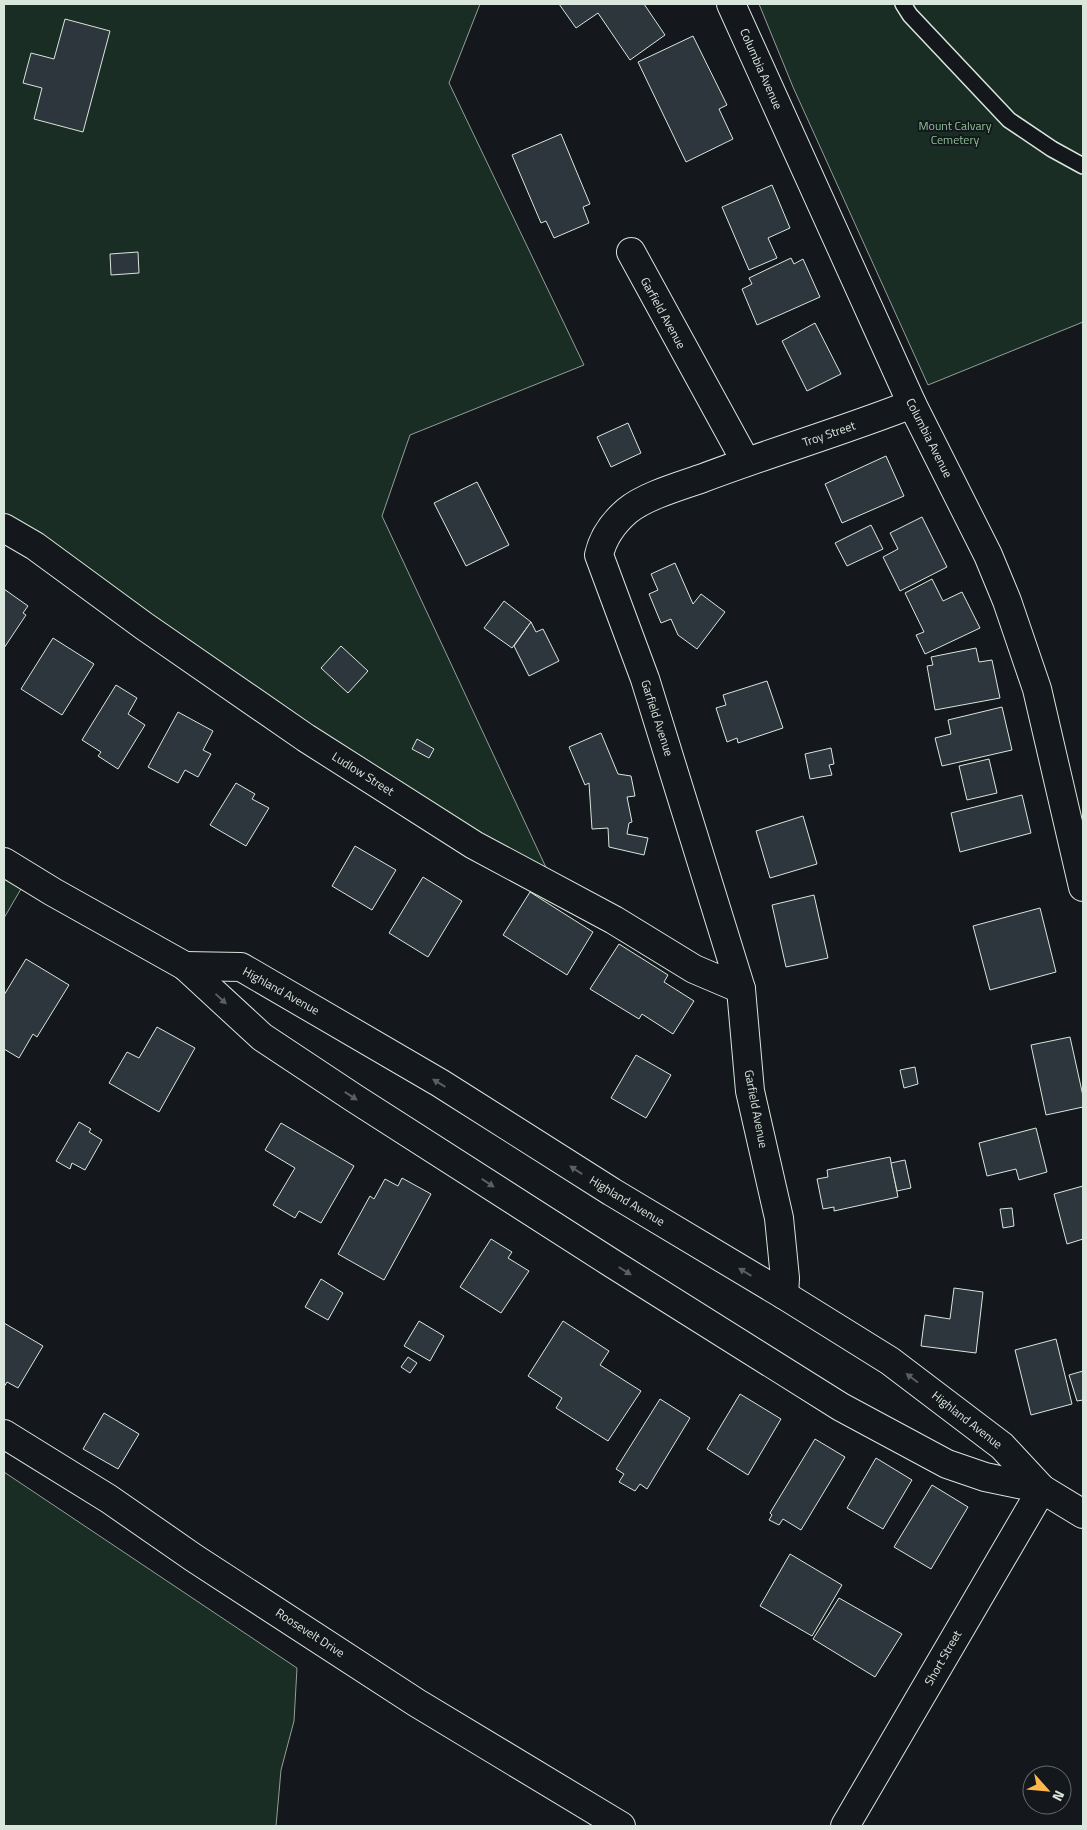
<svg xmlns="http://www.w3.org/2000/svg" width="1087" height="1830" viewBox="0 0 1087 1830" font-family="'Titillium Web',sans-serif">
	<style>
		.green { fill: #1a2d24; stroke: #939e99 }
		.building { fill: #2c363c; stroke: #d8e6dc }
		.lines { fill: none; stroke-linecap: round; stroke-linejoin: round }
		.service-casing { stroke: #d8e6dc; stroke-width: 18 }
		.minor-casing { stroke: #d8e6dc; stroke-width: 30 }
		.tertiary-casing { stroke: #d8e6dc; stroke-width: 30 }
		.service { stroke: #14181c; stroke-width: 15 }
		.minor { stroke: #14181c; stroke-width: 28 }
		.tertiary { stroke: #14181c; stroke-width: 28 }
		.oneway { fill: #59605f }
		.labels { text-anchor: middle; stroke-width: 4; stroke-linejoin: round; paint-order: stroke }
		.street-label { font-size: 12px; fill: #d8e6dc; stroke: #14181c }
		.park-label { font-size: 12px; fill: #8ac095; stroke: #14181c }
	</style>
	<rect width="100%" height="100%" fill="#14181c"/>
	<g class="green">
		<polygon points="4,4 480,4 449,83 584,365 410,435 382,516 557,891 4,529"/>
		<polygon points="759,4 1083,4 1083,322 928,385 793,87"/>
		<polygon points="4,862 28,877 4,918"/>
		<polygon points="4,1472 297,1668 294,1721 281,1770 276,1826 4,1826"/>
	</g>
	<g class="building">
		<polygon points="559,4 644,4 665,35 630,60 598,13 576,28"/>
		<polygon points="65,19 110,31 83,132 34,119 42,88 23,83 31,53 54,59"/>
		<polygon points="693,36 727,105 719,109 733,139 686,162 638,62"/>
		<polygon points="561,134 590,204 583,207 589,223 554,238 546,221 541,223 512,155"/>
		<polygon points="772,185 790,228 768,238 777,258 749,270 722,207"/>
		<polygon points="138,252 139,273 111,275 110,254"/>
		<polygon points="791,258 794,264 803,259 820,297 757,325 742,289 752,284 749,278"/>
		<polygon points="815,323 841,374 807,391 782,341"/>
		<polygon points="628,423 641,453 611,467 597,437"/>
		<polygon points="886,456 904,496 842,523 825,484"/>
		<polygon points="477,482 509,545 466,566 434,503"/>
		<polygon points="922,517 947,567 900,591 883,557 898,549 890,533"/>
		<polygon points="871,525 883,549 847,566 835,543"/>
		<polygon points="675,563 693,604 701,594 725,612 697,649 678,635 671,619 661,623 649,594 658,590 651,574"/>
		<polygon points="932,579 943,601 962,592 980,628 925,654 916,635 924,632 905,593"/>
		<polygon points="4,589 28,606 23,613 26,615 4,648"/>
		<polygon points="504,601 531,622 512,648 484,628"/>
		<polygon points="531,622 536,632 543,629 559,661 529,676 514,646"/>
		<polygon points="53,638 94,664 62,715 21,689"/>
		<polygon points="341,646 368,671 348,693 321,668"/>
		<polygon points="976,648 979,662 992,660 1000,698 935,710 927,666 933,665 931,657"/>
		<polygon points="767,681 783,728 738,743 737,738 727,742 716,708 726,705 723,695"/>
		<polygon points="116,685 137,698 128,714 145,725 118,769 98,756 101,752 82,740"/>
		<polygon points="1002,707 1012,750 942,766 935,738 951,734 948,720"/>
		<polygon points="178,712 213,731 203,750 211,754 198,777 185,770 178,783 148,767"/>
		<polygon points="601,733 618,774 631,776 635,796 627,797 632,822 629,823 627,834 648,838 644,855 609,847 608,828 592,829 589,783 585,785 569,747"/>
		<polygon points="417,739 434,749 429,758 412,749"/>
		<polygon points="831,748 834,764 829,765 832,775 810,779 805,754"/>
		<polygon points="989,759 997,793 967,800 959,766"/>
		<polygon points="236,783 255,794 252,799 269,808 246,846 210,825"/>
		<polygon points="1022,795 1031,833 960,852 951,813"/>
		<polygon points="803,816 817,864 770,878 756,831"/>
		<polygon points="355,846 396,870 372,910 332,886"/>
		<polygon points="423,877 462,901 428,957 389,933"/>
		<polygon points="530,892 593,932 567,975 503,935"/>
		<polygon points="814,895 828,958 786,967 772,905"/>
		<polygon points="1040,908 1056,972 990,990 973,926"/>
		<polygon points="619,944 668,975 664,982 694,1001 673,1034 642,1014 639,1019 590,989"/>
		<polygon points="26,959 69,985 37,1037 33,1034 19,1058 4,1049 4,995"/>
		<polygon points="157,1027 195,1048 159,1112 109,1083 127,1052 139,1058"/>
		<polygon points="1070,1037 1083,1096 1083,1107 1046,1115 1031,1045"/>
		<polygon points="636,1055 671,1075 646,1118 611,1098"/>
		<polygon points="915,1067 918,1084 904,1088 900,1070"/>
		<polygon points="79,1122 91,1129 89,1132 102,1140 85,1170 72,1163 70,1169 56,1161"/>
		<polygon points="281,1123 354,1166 321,1223 299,1211 295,1218 273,1205 295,1168 265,1150"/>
		<polygon points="1036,1128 1047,1172 1019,1180 1016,1169 987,1176 979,1143"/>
		<polygon points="890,1157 898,1197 834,1211 834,1207 823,1209 817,1179 828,1177 827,1170"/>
		<polygon points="905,1160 911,1188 897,1191 891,1163"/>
		<polygon points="402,1178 431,1194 384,1280 338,1254 370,1196 374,1199 385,1179 398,1186"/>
		<polygon points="1083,1186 1083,1239 1067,1244 1054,1194"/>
		<polygon points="1012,1208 1014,1226 1003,1228 1000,1209"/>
		<polygon points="491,1239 512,1252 508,1258 529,1271 501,1313 460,1287"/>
		<polygon points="321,1279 343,1293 328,1320 305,1307"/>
		<polygon points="954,1288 983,1292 976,1353 921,1346 925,1315 950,1319"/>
		<polygon points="419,1321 444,1336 430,1361 404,1346"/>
		<polygon points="563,1321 609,1351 600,1365 641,1391 608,1441 556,1408 562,1398 528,1376"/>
		<polygon points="4,1323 43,1346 18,1388 7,1382 4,1387"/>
		<polygon points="1056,1339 1072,1404 1031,1415 1015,1350"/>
		<polygon points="408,1357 417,1363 410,1373 401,1367"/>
		<polygon points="1083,1371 1083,1400 1077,1401 1069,1375"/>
		<polygon points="740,1394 781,1419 748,1475 707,1449"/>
		<polygon points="660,1399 690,1418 647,1489 640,1484 635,1491 619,1482 624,1474 616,1469"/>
		<polygon points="104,1413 139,1434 118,1469 83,1449"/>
		<polygon points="815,1439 845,1457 801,1530 783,1519 779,1525 769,1520 772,1515 770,1513"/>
		<polygon points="876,1458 912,1480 883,1529 847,1508"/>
		<polygon points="932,1485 968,1507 931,1569 894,1547"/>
		<polygon points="790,1554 842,1585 812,1636 760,1606"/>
		<polygon points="839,1598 902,1634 875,1677 813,1639"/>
	</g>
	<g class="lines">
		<g class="service-casing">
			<polyline id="service" points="903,4 910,15 1009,120 1052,149 1083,166"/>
		</g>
		<g class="minor-casing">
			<g id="minor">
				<polyline points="631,252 746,462"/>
				<polyline points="4,528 35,546 144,626 306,738 474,845 614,920 694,969 741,989"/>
				<polyline points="4,862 53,892 185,966 262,1037 354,1098 610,1262 841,1407 947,1464 985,1477 1042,1489"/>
				<polyline points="185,966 241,967 440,1083 612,1192 784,1295 890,1361 1002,1446 1042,1489 1083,1514"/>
				<path d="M784,1295L785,1278L779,1218L750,1091L741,989L645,679L599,555C603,537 612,524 627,511C645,496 680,486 703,478C772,452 843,431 912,404"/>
				<polyline points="4,1434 109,1499 194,1558 417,1703 621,1826"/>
				<polyline points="845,1826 1042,1489"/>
			</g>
		</g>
		<g class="tertiary-casing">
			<polyline id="tertiary" points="731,4 912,404 988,555 1007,601 1037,689 1083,887"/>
		</g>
		<use href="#service" class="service"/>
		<use href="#minor" class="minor"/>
		<use href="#tertiary" class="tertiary"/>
	</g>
	<defs><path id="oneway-solid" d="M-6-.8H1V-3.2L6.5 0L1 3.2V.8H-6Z" transform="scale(1.25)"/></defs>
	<g class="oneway">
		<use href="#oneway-solid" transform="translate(221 999) rotate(43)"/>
		<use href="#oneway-solid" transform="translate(439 1083) rotate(-149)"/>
		<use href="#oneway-solid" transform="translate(351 1096) rotate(33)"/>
		<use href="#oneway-solid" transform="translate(576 1170) rotate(-147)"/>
		<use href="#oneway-solid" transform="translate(488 1183) rotate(33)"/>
		<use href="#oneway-solid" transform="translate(625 1271) rotate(32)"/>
		<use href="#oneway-solid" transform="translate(745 1272) rotate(-149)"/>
		<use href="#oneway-solid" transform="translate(912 1378) rotate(-143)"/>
	</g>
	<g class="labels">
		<g class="street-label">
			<text transform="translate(761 69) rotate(66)" y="4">Columbia Avenue</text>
			<text transform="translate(663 313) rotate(61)" y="4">Garfield Avenue</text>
			<text transform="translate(829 434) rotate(-19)" y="4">Troy Street</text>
			<text transform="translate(929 438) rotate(63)" y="4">Columbia Avenue</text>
			<text transform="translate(657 718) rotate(72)" y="4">Garfield Avenue</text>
			<text transform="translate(363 774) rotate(32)" y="4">Ludlow Street</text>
			<text transform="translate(281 991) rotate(29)" y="4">Highland Avenue</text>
			<text transform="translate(756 1109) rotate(79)" y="4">Garfield Avenue</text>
			<text transform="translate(627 1201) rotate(31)" y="4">Highland Avenue</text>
			<text transform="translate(967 1420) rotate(38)" y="4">Highland Avenue</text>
			<text transform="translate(310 1633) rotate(33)" y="4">Roosevelt Drive</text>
			<text transform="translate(943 1658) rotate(-60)" y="4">Short Street</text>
		</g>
		<g class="park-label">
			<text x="955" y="130">Mount Calvary<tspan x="955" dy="14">Cemetery</tspan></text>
		</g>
	</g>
	<rect width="1087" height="1830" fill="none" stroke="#d8e6dc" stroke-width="10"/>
	<g transform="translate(1047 1790) rotate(117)"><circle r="24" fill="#14181c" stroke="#626a69"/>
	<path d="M0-4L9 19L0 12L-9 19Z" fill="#ffb74d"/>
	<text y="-8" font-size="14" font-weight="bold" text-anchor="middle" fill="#d8e6dc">N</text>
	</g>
</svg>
